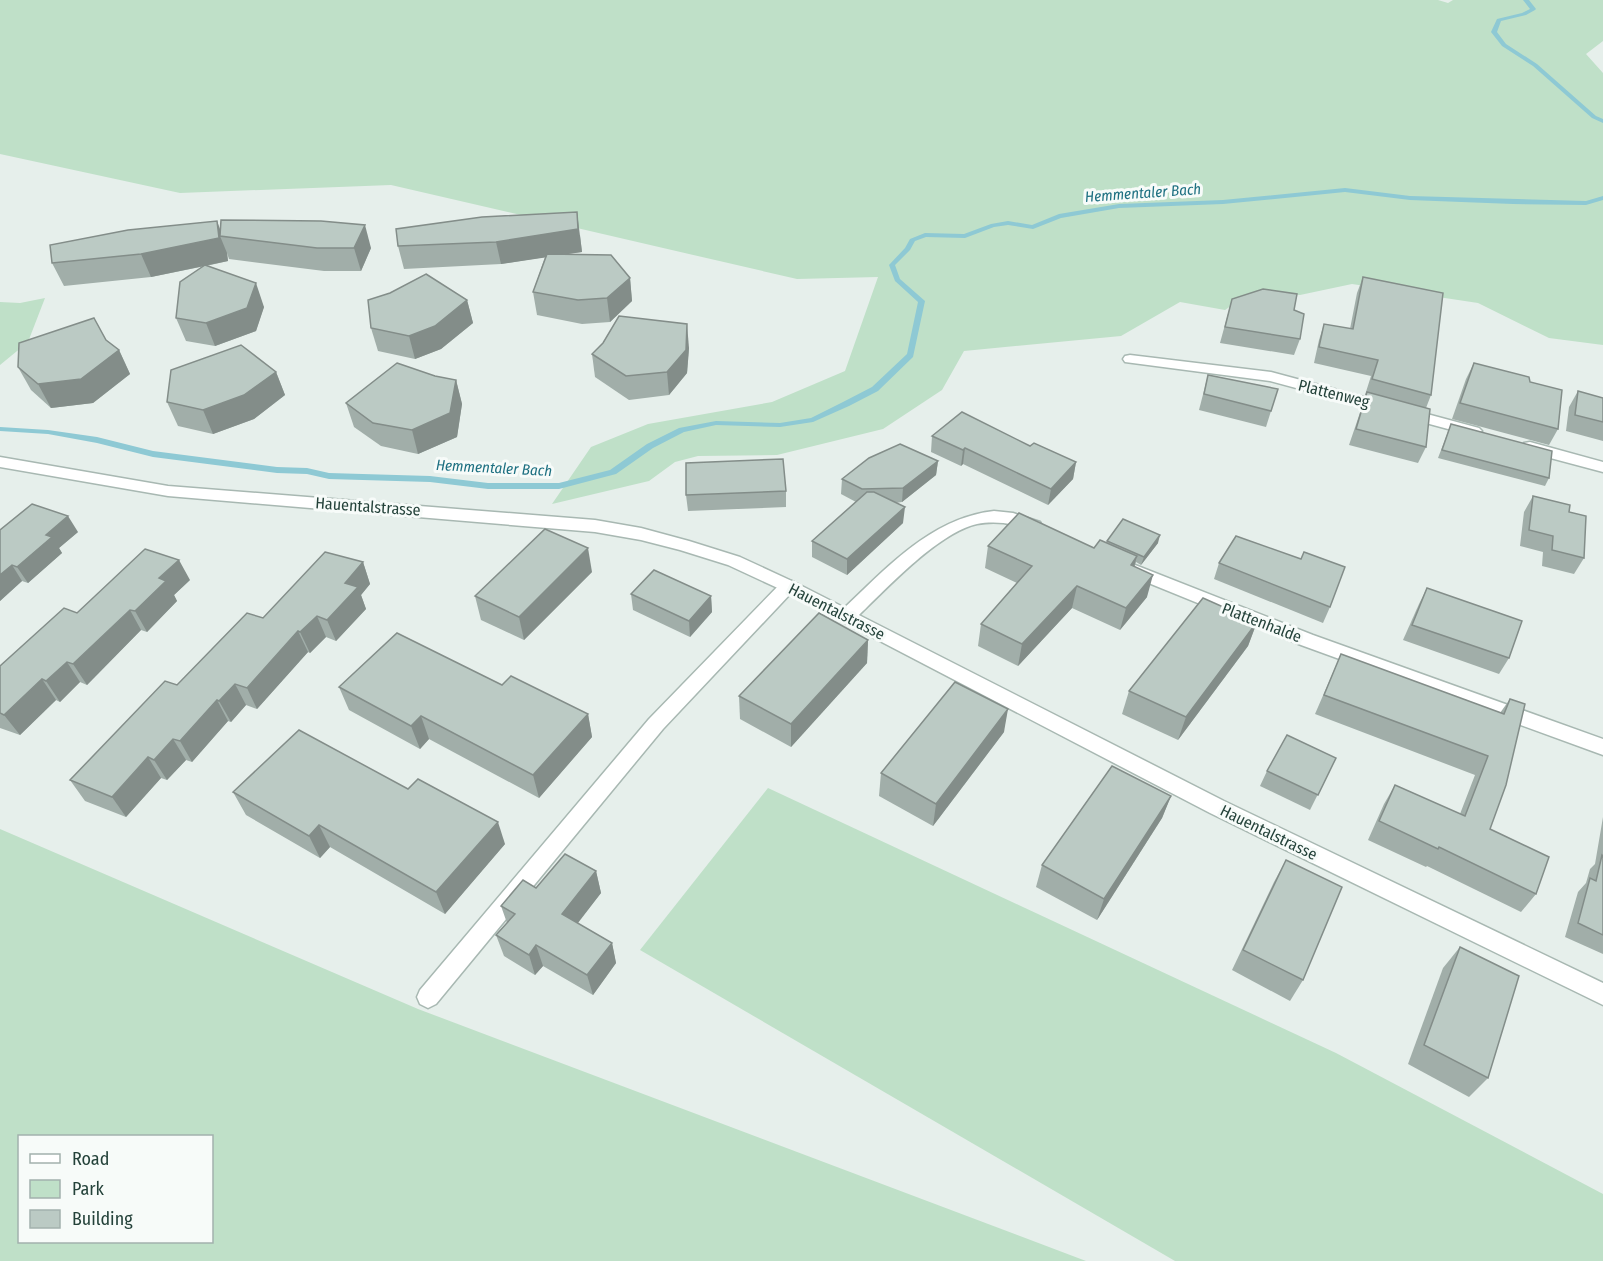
<svg xmlns="http://www.w3.org/2000/svg" width="1603" height="1261" viewBox="0 0 1603 1261" font-family="'Fira Sans Condensed',sans-serif">
	<style>
		.green { fill: #bfe0c8; fill-rule: evenodd }
		.lines { fill: none; stroke-linecap: round; stroke-linejoin: round }
		.stream { fill: #8ec9d4; fill-rule: evenodd }
		.minor-casing { stroke: #a8b8b2; stroke-width: 3 }
		.tertiary-casing { stroke: #a8b8b2; stroke-width: 3 }
		.minor { fill: #fff; fill-rule: evenodd }
		.tertiary { fill: #fff; fill-rule: evenodd }
		.wall { fill: #a1aea9 }
		.shaded-wall { fill: #838d89 }
		.building { fill: #bbcac4; stroke: #838d89; stroke-width: 1.5 }
		.labels { text-anchor: middle; stroke-width: 6; stroke-linejoin: round; paint-order: stroke }
		.far-water-label { font-size: 15px; font-style: italic; fill: #1c6f80; stroke: #f7fbf9 }
		.street-label { font-size: 16px; fill: #24423a; stroke: #f7fbf9 }
	</style>
	<rect width="100%" height="100%" fill="#e6efeb"/>
	<g class="green">
		<polygon points="0,0 1438,0 1448,3 1453,0 1603,0 1603,41 1586,54 1603,73 1603,345 1549,338 1478,303 1352,284 1300,295 1250,293 1225,310 1180,302 1121,336 964,351 942,390 883,429 777,455 698,456 675,462 649,481 552,504 591,447 648,424 772,402 845,371 878,277 797,279 391,185 180,193 0,154"/>
		<polygon points="45,298 28,342 0,365 0,302 20,303"/>
		<polygon points="768,788 1336,1053 1603,1194 1603,1261 1175,1261 640,950"/>
		<path d="M0,829L418,1009L1086,1261H0ZM20,1136H212V1242H20Z"/>
	</g>
	<g class="lines">
		<g class="stream">
			<polygon points="1523,0 1529,0 1536,9 1535,10 1526,15 1501,21 1497,32 1506,44 1537,64 1596,116 1603,119 1603,123 1592,118 1533,66 1502,46 1491,32 1497,19 1522,13 1530,9"/>
			<polygon points="1345,188 1410,196 1586,201 1603,196 1603,200 1586,205 1513,204 1410,200 1345,192 1223,204 1119,208 1061,218 1033,229 1008,225 994,227 965,238 926,237 915,241 910,250 895,265 900,279 925,301 913,357 878,391 849,406 813,422 780,427 716,425 684,432 653,448 616,474 559,489 488,489 430,482 329,479 307,474 277,473 153,457 97,443 48,434 0,431 0,427 48,430 97,437 153,451 277,467 307,468 329,473 430,476 488,483 559,483 610,470 647,444 679,428 716,421 780,423 811,418 843,402 872,387 907,354 918,302 895,281 889,265 905,248 910,239 925,233 964,234 991,224 1008,221 1032,225 1059,214 1119,204 1223,200"/>
		</g>
		<g class="minor-casing">
			<g id="minor">
				<polygon points="1130,355 1271,372 1479,428 1482,431 1474,436 1270,381 1125,362 1123,359 1125,356"/>
				<polygon points="1530,442 1603,462 1603,472 1524,451 1522,447 1524,443"/>
				<path d="M994,511L1013,513L1040,522L1042,526L1040,530C1030,533 1023,528 1013,525C1002,522 988,522 977,524C937,533 883,592 853,621L847,623L841,621L838,616L841,611C885,570 930,518 994,511Z"/>
				<polygon points="1130,563 1313,635 1603,739 1603,755 1301,645 1124,573 1121,569 1124,565"/>
				<polygon points="788,580 794,582 797,586 794,590 663,729 436,1004 428,1008 420,1004 417,997 420,990 649,719 782,582"/>
			</g>
		</g>
		<g class="tertiary-casing">
			<polygon id="tertiary" points="0,457 168,486 595,520 641,528 689,541 740,557 794,582 1224,801 1603,983 1603,1005 1210,813 782,590 728,565 680,550 641,540 595,532 168,496 0,467"/>
		</g>
		<use href="#minor" class="minor"/>
		<use href="#tertiary" class="tertiary"/>
	</g>
	<g class="wall">
		<polygon points="221,231 371,248 361,271 324,271 229,259 227,253 228,261 206,266 264,307 256,331 215,346 186,341 176,318 205,266 151,277 64,286 52,263"/>
		<polygon points="580,235 582,252 565,254 630,278 632,301 610,322 582,324 537,315 533,292 545,257 501,264 404,269 398,246"/>
		<polygon points="1363,277 1431,395 1426,408 1426,447 1418,463 1349,445 1366,395 1365,395 1371,376 1314,363 1319,340 1324,324 1350,329 1357,293"/>
		<polygon points="1232,299 1294,310 1300,339 1294,355 1220,343"/>
		<polygon points="467,300 473,323 441,349 415,359 378,351 371,328"/>
		<polygon points="106,340 119,350 130,374 93,403 51,408 31,390 18,367"/>
		<polygon points="603,343 689,348 687,373 669,395 629,400 595,377 592,354"/>
		<polygon points="1474,363 1558,429 1549,445 1452,419 1466,379"/>
		<polygon points="276,372 285,395 254,419 213,434 178,426 167,402"/>
		<polygon points="1208,375 1271,411 1266,427 1199,410"/>
		<polygon points="435,376 456,380 462,404 457,437 418,454 381,446 354,427 346,403"/>
		<polygon points="1578,391 1603,398 1603,441 1566,431 1569,407"/>
		<polygon points="1451,424 1549,478 1545,486 1438,458"/>
		<polygon points="932,436 1030,446 1076,462 1073,479 1048,505 963,464 961,466 931,452"/>
		<polygon points="938,461 936,475 902,502 896,503 903,523 847,575 812,557 812,541 856,502 841,494 842,479"/>
		<polygon points="786,491 786,507 688,511 686,495"/>
		<polygon points="1533,496 1569,512 1584,558 1574,574 1542,566 1543,552 1520,546 1524,512"/>
		<polygon points="0,530 78,532 59,548 62,553 28,583 22,581 0,601"/>
		<polygon points="1107,541 1158,543 1141,565 1136,562 1135,566 1147,597 1120,630 1072,608 1018,666 978,646 981,624 1017,583 985,568 988,546 1094,548 1106,543"/>
		<polygon points="363,562 370,584 361,595 366,609 336,641 326,637 310,653 308,652 257,709 246,705 231,722 228,721 192,762 186,760 167,780 161,778 126,817 85,801 70,780 177,685"/>
		<polygon points="1219,563 1330,607 1323,623 1214,579"/>
		<polygon points="592,572 524,640 481,620 475,596"/>
		<polygon points="190,580 174,595 177,601 147,632 141,630 87,685 80,682 60,702 56,700 20,735 0,728 0,666 77,613"/>
		<polygon points="1427,588 1509,658 1499,674 1403,640 1419,604"/>
		<polygon points="631,594 711,596 712,612 690,637 633,610"/>
		<polygon points="1257,622 1248,646 1178,740 1122,714 1129,691"/>
		<polygon points="868,640 867,663 791,747 740,719 739,696"/>
		<polygon points="1341,654 1500,713 1510,699 1490,829 1536,894 1521,912 1427,866 1426,867 1368,840 1384,804 1395,785 1460,814 1475,775 1315,714"/>
		<polygon points="502,685 588,714 592,737 539,798 429,739 420,749 349,710 339,687"/>
		<polygon points="1004,732 933,826 879,796 881,773"/>
		<polygon points="1336,758 1310,810 1260,786 1267,771"/>
		<polygon points="233,792 505,844 445,914 330,847 320,858 246,815"/>
		<polygon points="1171,796 1162,818 1097,920 1036,887 1042,865"/>
		<polygon points="1603,817 1603,954 1565,937 1578,892 1586,883 1590,869 1595,864"/>
		<polygon points="1286,860 1303,980 1290,1001 1232,970 1274,882"/>
		<polygon points="596,871 601,893 577,923 612,943 616,963 593,995 543,966 535,975 504,956 496,935 507,923 501,906 536,888"/>
		<polygon points="1460,947 1488,1078 1469,1097 1408,1064 1443,968"/>
	</g>
	<g class="shaded-wall">
		<polygon points="577,212 582,252 501,264 496,242"/>
		<polygon points="217,221 223,237 220,236 227,253 228,261 151,277 141,254"/>
		<polygon points="365,225 371,248 361,271 354,248"/>
		<polygon points="630,278 632,301 610,322 607,298"/>
		<polygon points="256,283 264,307 256,331 215,346 206,323"/>
		<polygon points="467,300 473,323 441,349 415,359 409,336"/>
		<polygon points="687,324 689,348 687,373 669,395 667,372"/>
		<polygon points="119,350 130,374 93,403 51,408 38,384"/>
		<polygon points="276,372 285,395 254,419 213,434 203,410"/>
		<polygon points="456,380 462,404 457,437 418,454 412,430"/>
		<polygon points="965,448 963,464 961,466 963,450"/>
		<polygon points="938,461 936,475 902,502 903,488"/>
		<polygon points="1076,462 1073,479 1048,505 1051,489"/>
		<polygon points="905,507 903,523 847,575 847,559"/>
		<polygon points="68,516 78,532 59,548 62,553 28,583 17,567 46,535"/>
		<polygon points="1160,535 1158,543 1141,565 1144,557"/>
		<polygon points="588,548 592,572 524,640 519,617"/>
		<polygon points="1137,556 1131,578 1131,565"/>
		<polygon points="179,560 190,580 174,595 177,601 147,632 135,611 159,578"/>
		<polygon points="363,562 370,584 361,595 366,609 336,641 327,620 345,583"/>
		<polygon points="12,565 22,581 0,601 0,575"/>
		<polygon points="1153,575 1147,597 1120,630 1126,608"/>
		<polygon points="1077,586 1072,608 1018,666 1022,644"/>
		<polygon points="711,596 712,612 690,637 689,621"/>
		<polygon points="130,610 141,630 87,685 73,664"/>
		<polygon points="317,616 326,637 310,653 300,632"/>
		<polygon points="1257,622 1248,646 1178,740 1186,717"/>
		<polygon points="298,631 308,652 257,709 247,688"/>
		<polygon points="868,640 867,663 791,747 791,724"/>
		<polygon points="67,662 80,682 60,702 46,681"/>
		<polygon points="42,679 56,700 20,735 4,715"/>
		<polygon points="235,684 246,705 231,722 219,701"/>
		<polygon points="217,700 228,721 192,762 180,741"/>
		<polygon points="1008,709 1004,732 933,826 936,804"/>
		<polygon points="588,714 592,737 539,798 533,775"/>
		<polygon points="421,716 429,739 420,749 411,726"/>
		<polygon points="173,739 186,760 167,780 154,760"/>
		<polygon points="148,757 161,778 126,817 112,797"/>
		<polygon points="1171,796 1162,818 1097,920 1104,899"/>
		<polygon points="498,822 505,844 445,914 436,892"/>
		<polygon points="319,825 330,847 320,858 309,836"/>
		<polygon points="596,871 601,893 568,936 562,914"/>
		<polygon points="612,943 616,963 593,995 587,975"/>
		<polygon points="536,945 543,966 535,975 529,955"/>
	</g>
	<g class="building">
		<polygon points="577,212 578,229 496,242 398,246 396,229 482,217"/>
		<polygon points="221,220 321,221 365,225 354,248 317,248 220,236"/>
		<polygon points="217,221 219,238 141,254 52,263 50,245 128,230"/>
		<polygon points="547,254 611,255 630,278 607,298 578,300 533,292"/>
		<polygon points="205,265 256,283 247,308 206,323 176,318 180,282"/>
		<polygon points="426,274 467,300 435,326 409,336 371,328 368,300 390,293"/>
		<polygon points="1363,277 1443,293 1431,395 1372,379 1378,360 1319,347 1324,324 1353,329"/>
		<polygon points="1263,289 1297,294 1294,310 1304,314 1300,339 1225,327 1232,299"/>
		<polygon points="619,316 687,324 686,350 667,372 626,376 592,354 603,343"/>
		<polygon points="94,318 106,340 119,350 81,379 38,384 18,367 19,343"/>
		<polygon points="241,345 276,372 244,395 203,410 167,402 171,370"/>
		<polygon points="397,363 435,376 456,380 450,413 412,430 373,423 346,403"/>
		<polygon points="1474,363 1529,377 1530,382 1562,390 1558,429 1460,403"/>
		<polygon points="1208,375 1278,389 1271,411 1204,394"/>
		<polygon points="1578,391 1603,398 1603,422 1575,415"/>
		<polygon points="1367,392 1430,409 1426,447 1356,429"/>
		<polygon points="962,412 1030,446 1034,443 1076,462 1051,489 965,448 963,450 932,436"/>
		<polygon points="1451,424 1552,451 1549,478 1442,450"/>
		<polygon points="900,444 938,461 903,488 862,489 842,479 869,458"/>
		<polygon points="783,459 786,491 686,495 686,463"/>
		<polygon points="867,492 874,492 905,507 847,559 812,541"/>
		<polygon points="1533,496 1570,505 1569,512 1586,516 1584,558 1552,550 1553,536 1529,530"/>
		<polygon points="32,504 68,516 46,535 52,537 17,567 12,565 0,575 0,530"/>
		<polygon points="1019,513 1094,548 1100,540 1137,556 1131,565 1153,575 1126,608 1077,586 1022,644 981,624 1032,566 988,546"/>
		<polygon points="1123,519 1160,535 1144,557 1107,541"/>
		<polygon points="545,529 588,548 519,617 475,596"/>
		<polygon points="1236,536 1301,559 1304,552 1345,567 1330,607 1219,563"/>
		<polygon points="145,549 179,560 159,578 166,581 135,611 130,610 73,664 67,662 46,681 42,679 4,715 0,713 0,666 64,608 77,613"/>
		<polygon points="325,552 363,562 345,583 358,587 327,620 317,616 300,632 298,631 247,688 235,684 219,701 217,700 180,741 173,739 154,760 148,757 112,797 70,780 165,681 177,685 247,613 263,618"/>
		<polygon points="654,570 711,596 689,621 631,594"/>
		<polygon points="1427,588 1522,621 1509,658 1412,625"/>
		<polygon points="1203,598 1257,622 1186,717 1129,691"/>
		<polygon points="819,613 868,640 791,724 739,696"/>
		<polygon points="397,633 502,685 511,676 588,714 533,775 421,716 411,726 339,687"/>
		<polygon points="1341,654 1504,714 1510,699 1525,704 1506,785 1490,829 1549,857 1536,894 1439,847 1438,849 1379,821 1395,785 1465,816 1488,756 1324,695"/>
		<polygon points="955,682 1008,709 936,804 881,773"/>
		<polygon points="299,730 408,789 418,779 498,822 436,892 319,825 309,836 233,792"/>
		<polygon points="1287,735 1336,758 1318,795 1267,771"/>
		<polygon points="1112,766 1171,796 1104,899 1042,865"/>
		<polygon points="565,854 596,871 562,914 612,943 587,975 536,945 529,955 496,935 515,914 501,906 523,880 536,888"/>
		<polygon points="1602,855 1603,856 1603,935 1578,923 1590,878 1596,881"/>
		<polygon points="1286,860 1342,887 1303,980 1243,950"/>
		<polygon points="1460,947 1519,976 1488,1078 1424,1045"/>
	</g>
	<g class="labels">
		<g class="far-water-label">
			<text transform="translate(1143 193) rotate(-4)" y="5">Hemmentaler Bach</text>
			<text transform="translate(494 468) rotate(3)" y="5">Hemmentaler Bach</text>
		</g>
		<g class="street-label">
			<text transform="translate(1334 393) rotate(14)" y="6">Plattenweg</text>
			<text transform="translate(368 506) rotate(4)" y="6">Hauentalstrasse</text>
			<text transform="translate(837 611) rotate(27)" y="6">Hauentalstrasse</text>
			<text transform="translate(1262 622) rotate(21)" y="6">Plattenhalde</text>
			<text transform="translate(1269 832) rotate(26)" y="6">Hauentalstrasse</text>
		</g>
	</g>
	<rect x="18" y="1135" width="195" height="108" fill="#f7fbf9" stroke="#a3b1ad" stroke-width="1.5"/>
	<rect x="30" y="1154" width="30" height="9" fill="#ffffff" stroke="#a3b1ad" stroke-width="1.5"/>
	<text x="72" y="1165" font-size="18" fill="#24423a">Road</text>
	<rect x="30" y="1180" width="30" height="18" fill="#bfe0c8" stroke="#a3b1ad" stroke-width="1.5"/>
	<text x="72" y="1195" font-size="18" fill="#24423a">Park</text>
	<rect x="30" y="1210" width="30" height="18" fill="#bbcac4" stroke="#a3b1ad" stroke-width="1.5"/>
	<text x="72" y="1225" font-size="18" fill="#24423a">Building</text>
</svg>
